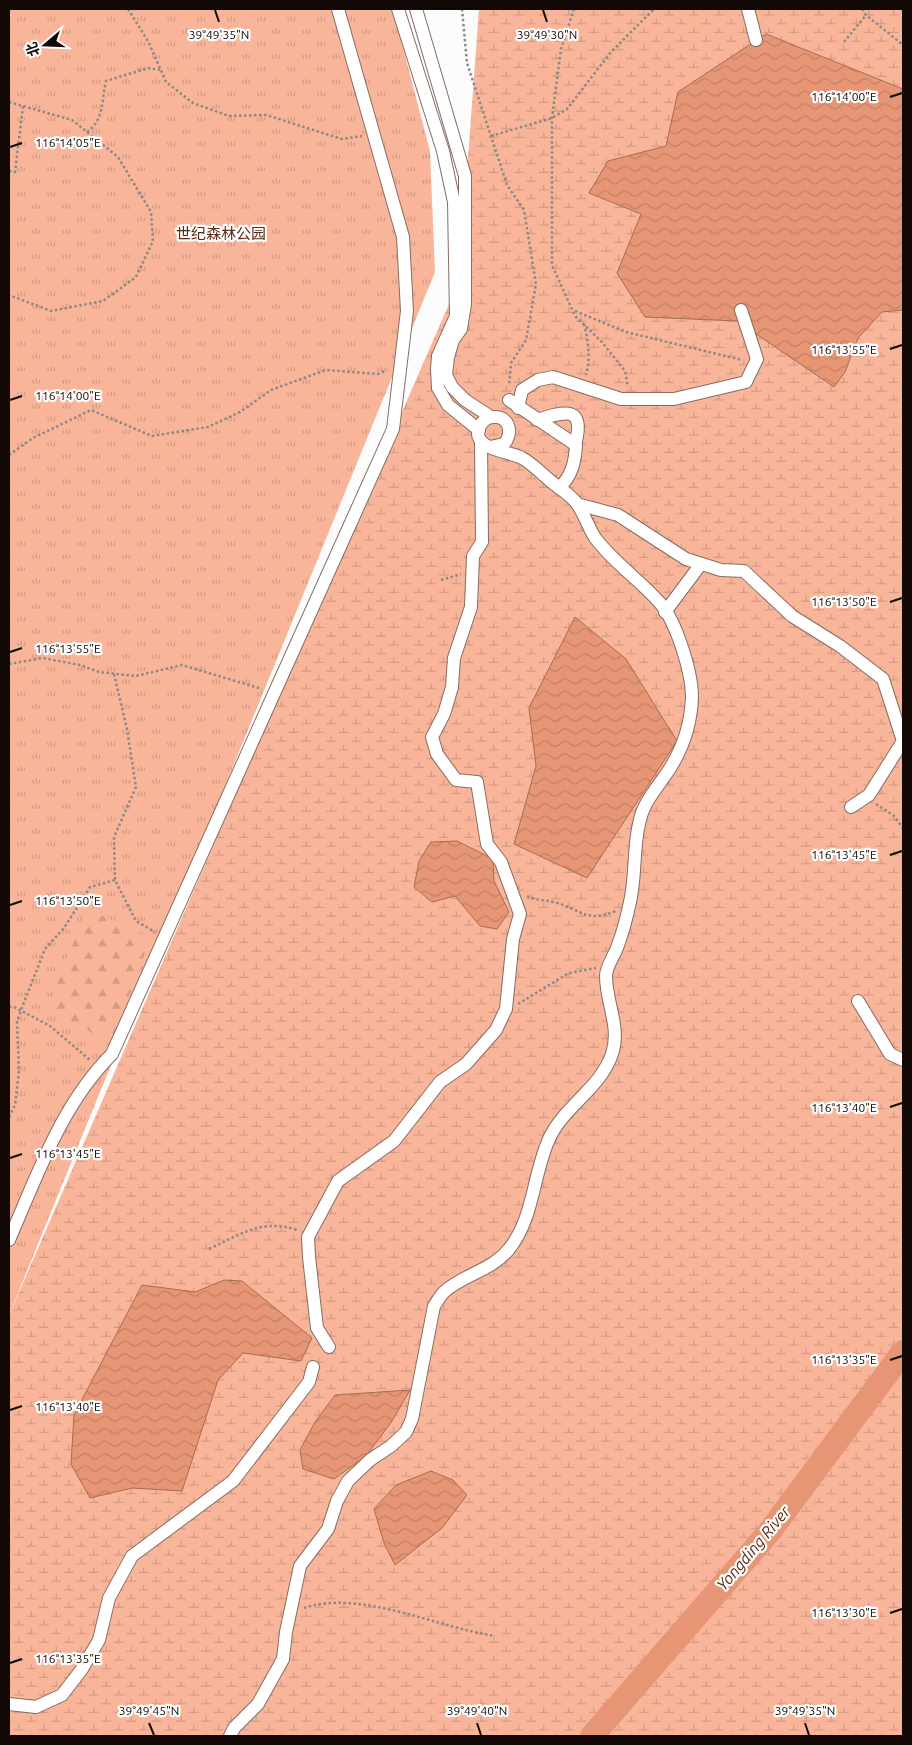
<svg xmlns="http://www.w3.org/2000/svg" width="912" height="1745" viewBox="0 0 912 1745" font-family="Ubuntu,'Noto Sans SC',sans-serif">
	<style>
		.grass { fill: url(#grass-tufts) }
		.forest { fill: url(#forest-firs) }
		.wetland { fill: url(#wetland-marsh) }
		.water { fill: url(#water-waves); stroke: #a66c54 }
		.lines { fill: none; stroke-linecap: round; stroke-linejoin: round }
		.river { stroke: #e69675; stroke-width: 24 }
		.minor-casing { stroke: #866c62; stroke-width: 14 }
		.path { stroke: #8b8886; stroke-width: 2.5; stroke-dasharray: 2.5 2.5; stroke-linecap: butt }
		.minor { stroke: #fff; stroke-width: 12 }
		.ticks { fill: none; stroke: #120906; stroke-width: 2 }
		.labels { text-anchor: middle; stroke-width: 4.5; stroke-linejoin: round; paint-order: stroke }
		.park-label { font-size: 15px; fill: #5d2a14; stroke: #fbfcfb }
		.water-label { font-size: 16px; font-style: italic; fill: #5d2a13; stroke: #fbfcfb }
		.ticks-label { font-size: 12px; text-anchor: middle; fill: #120906; stroke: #fbfcfb; stroke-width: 4.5; stroke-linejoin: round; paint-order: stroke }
	</style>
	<defs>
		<pattern id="grass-tufts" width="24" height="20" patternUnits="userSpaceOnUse" patternTransform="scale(1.25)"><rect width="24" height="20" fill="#f9b59a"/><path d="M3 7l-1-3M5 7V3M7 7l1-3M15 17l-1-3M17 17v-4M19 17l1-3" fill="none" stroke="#d49a83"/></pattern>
		<pattern id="forest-firs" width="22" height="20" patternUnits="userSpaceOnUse" patternTransform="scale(1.25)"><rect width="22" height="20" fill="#f9b59a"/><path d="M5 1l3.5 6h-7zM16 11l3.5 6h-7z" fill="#d49a83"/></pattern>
		<pattern id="wetland-marsh" width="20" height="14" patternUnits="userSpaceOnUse" patternTransform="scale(1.25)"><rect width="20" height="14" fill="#f9b59a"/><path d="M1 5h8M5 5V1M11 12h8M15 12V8" fill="none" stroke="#d49a83"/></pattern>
		<pattern id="water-waves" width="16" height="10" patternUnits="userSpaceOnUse" patternTransform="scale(1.25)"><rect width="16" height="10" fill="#e69675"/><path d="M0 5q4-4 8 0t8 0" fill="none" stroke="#c48064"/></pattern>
	</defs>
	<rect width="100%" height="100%" fill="#fbfcfb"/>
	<polygon class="grass" points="9,9 393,9 430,151 435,272 9,1315"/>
	<polygon class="forest" points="87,909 151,937 113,1040 98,1037 81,1026 63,1029 50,1002"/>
	<polygon class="wetland" points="479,9 903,9 903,1736 9,1736 9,1315 459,281"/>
	<g class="water">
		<polygon points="766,34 903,89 903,310 882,312 858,338 845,372 834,387 737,321 645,317 617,273 641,214 589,193 608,161 666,146 678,92"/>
		<polygon points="575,617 626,659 677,741 587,878 514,844 536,766 529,708"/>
		<polygon points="457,841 493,859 494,881 509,912 497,929 480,926 455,896 432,902 414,887 419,861 431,842"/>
		<polygon points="224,1280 242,1281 312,1338 301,1361 243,1353 218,1380 182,1491 132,1488 90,1498 71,1464 74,1415 142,1285 195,1292"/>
		<polygon points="410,1390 392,1421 366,1456 334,1479 303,1469 300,1450 315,1422 335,1395"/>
		<polygon points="431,1471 453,1480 467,1495 442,1528 395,1565 384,1543 374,1509 396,1485"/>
	</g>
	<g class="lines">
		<polyline class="river" points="592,1736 770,1531 903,1352"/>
		<g class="minor-casing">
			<g id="minor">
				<polyline points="398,9 443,151 454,202 456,316 438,356 437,369 438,388 448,405 479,430"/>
				<polyline points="416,9 465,176 465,304 461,329 453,340 448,357 446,375 452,387 465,400 491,417"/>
				<polyline points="748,9 756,40"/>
				<path d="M509,400L576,445C575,462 572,476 559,488"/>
				<polyline points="518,408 522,390 538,380 553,377 621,399 674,399 746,382 757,359 741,310"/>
				<path d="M537,420C565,411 586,405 575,445"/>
				<polyline points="577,504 618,515 686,559 721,570 744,571 792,616 840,646 883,679 903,741 869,795 851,807"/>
				<polyline points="665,612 701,564"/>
				<polyline points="858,1001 890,1054 903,1060"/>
				<path d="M9,1240C38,1174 61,1105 112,1054L393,429L407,311L403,237L338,9"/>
				<polyline points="329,1347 317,1328 309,1257 308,1237 338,1181 394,1141 440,1082 466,1064 496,1030 506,1009 513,939 520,914 501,862 487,844 477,782 456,780 437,754 432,737 444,714 452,687 454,658 471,607 473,556 482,542 481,441"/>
				<polyline points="9,1704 36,1707 62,1695 82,1669 99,1640 109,1598 132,1556 233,1481 309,1382 313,1367"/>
				<path d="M230,1736L234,1728L258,1704L283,1659L286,1632L300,1566L328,1529L337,1501L348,1481L370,1460L391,1446L406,1432L412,1419L434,1306C437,1302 440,1296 444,1292C462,1275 493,1270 509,1249C534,1218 533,1174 549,1139C564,1106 600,1089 612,1054C621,1027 606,1003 606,976C606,966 615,955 618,945C623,932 627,916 630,902C636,876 633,849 639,824C642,806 652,794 662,780C680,756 691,727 692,697C692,672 676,621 660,603C640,580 615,564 596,539C588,528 584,511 574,500C568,494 560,488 553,483C543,475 533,464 522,458C510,451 469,450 480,426C483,420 488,417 494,417C510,416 513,434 504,444L490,447"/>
			</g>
		</g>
		<g class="path">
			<polyline points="128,9 149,43 166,82 193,103 229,116 266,115 342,139 362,136"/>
			<polyline points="462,9 467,63 507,185 524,210 536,284 526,340 511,363 509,386"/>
			<polyline points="574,9 561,49 552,118 552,265 575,316 601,341 625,371 628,387"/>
			<polyline points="862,9 866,15 903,45"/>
			<polyline points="844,42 866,15"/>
			<polyline points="9,102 72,120 118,157 151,212 153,241 136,277 103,301 51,311 9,295"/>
			<path d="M87,132C105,119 101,101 106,81L148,68L161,70"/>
			<polyline points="491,136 552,118 567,109 611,52 654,9"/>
			<polyline points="9,171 15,172 23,106"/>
			<polyline points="575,311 626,332 742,360"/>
			<path d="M584,324C588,340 591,358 586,375"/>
			<polyline points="9,455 33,438 91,410 152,436 208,427 240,412 271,390 326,370 378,374 387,370"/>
			<polyline points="441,580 461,574"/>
			<polyline points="9,664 43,658 80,665 99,672 136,676 182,665 262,689"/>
			<polyline points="114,674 127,729 136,787 114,837 115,880 136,921 155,932"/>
			<polyline points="876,804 893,815 903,828"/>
			<path d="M527,896C537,901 543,899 553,902C581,908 584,924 616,911"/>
			<polyline points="518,1004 569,973 596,968"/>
			<polyline points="9,1007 14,1007 50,1026 90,1060"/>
			<polyline points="9,1117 15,1105 19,1071 17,1022 21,1010 45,949 64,928 90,887 115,880"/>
			<path d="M209,1249C239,1235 263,1218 297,1230"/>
			<path d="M304,1608C360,1589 439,1628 495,1636"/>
		</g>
		<use href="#minor" class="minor"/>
	</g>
	<path class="ticks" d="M215,10L219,22M543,10L547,22M890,97L902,93M10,147L22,143M890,349L902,345M10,400L22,396M890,602L902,598M10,652L22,648M890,855L902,851M10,905L22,901M890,1107L902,1103M10,1158L22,1154M890,1360L902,1356M10,1410L22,1406M890,1613L902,1609M10,1663L22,1659M149,1723L154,1735M477,1723L481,1735M805,1723L809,1735"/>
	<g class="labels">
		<g class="park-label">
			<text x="221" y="239">世纪森林公园</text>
		</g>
		<g class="water-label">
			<text transform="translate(753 1548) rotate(-50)" y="6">Yongding River</text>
		</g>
	</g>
	<g class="ticks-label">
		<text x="219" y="39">39°49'35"N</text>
		<text x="547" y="39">39°49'30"N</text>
		<text x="844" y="101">116°14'00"E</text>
		<text x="68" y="147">116°14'05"E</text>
		<text x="844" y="354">116°13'55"E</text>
		<text x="68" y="400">116°14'00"E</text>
		<text x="844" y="606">116°13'50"E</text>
		<text x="68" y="653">116°13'55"E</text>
		<text x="844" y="859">116°13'45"E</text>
		<text x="68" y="905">116°13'50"E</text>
		<text x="844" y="1112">116°13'40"E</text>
		<text x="68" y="1158">116°13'45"E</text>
		<text x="844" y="1364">116°13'35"E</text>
		<text x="68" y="1411">116°13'40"E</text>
		<text x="844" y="1617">116°13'30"E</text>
		<text x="68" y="1663">116°13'35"E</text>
		<text x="149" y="1715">39°49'45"N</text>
		<text x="477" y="1715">39°49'40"N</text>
		<text x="805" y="1715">39°49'35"N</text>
	</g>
	<rect width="912" height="1745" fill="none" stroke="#120906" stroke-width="20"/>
	<g transform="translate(45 45) rotate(251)" stroke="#fbfcfb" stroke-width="4" paint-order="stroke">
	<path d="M0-4L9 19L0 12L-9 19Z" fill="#120906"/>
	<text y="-8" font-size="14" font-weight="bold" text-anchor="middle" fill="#120906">北</text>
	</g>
</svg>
